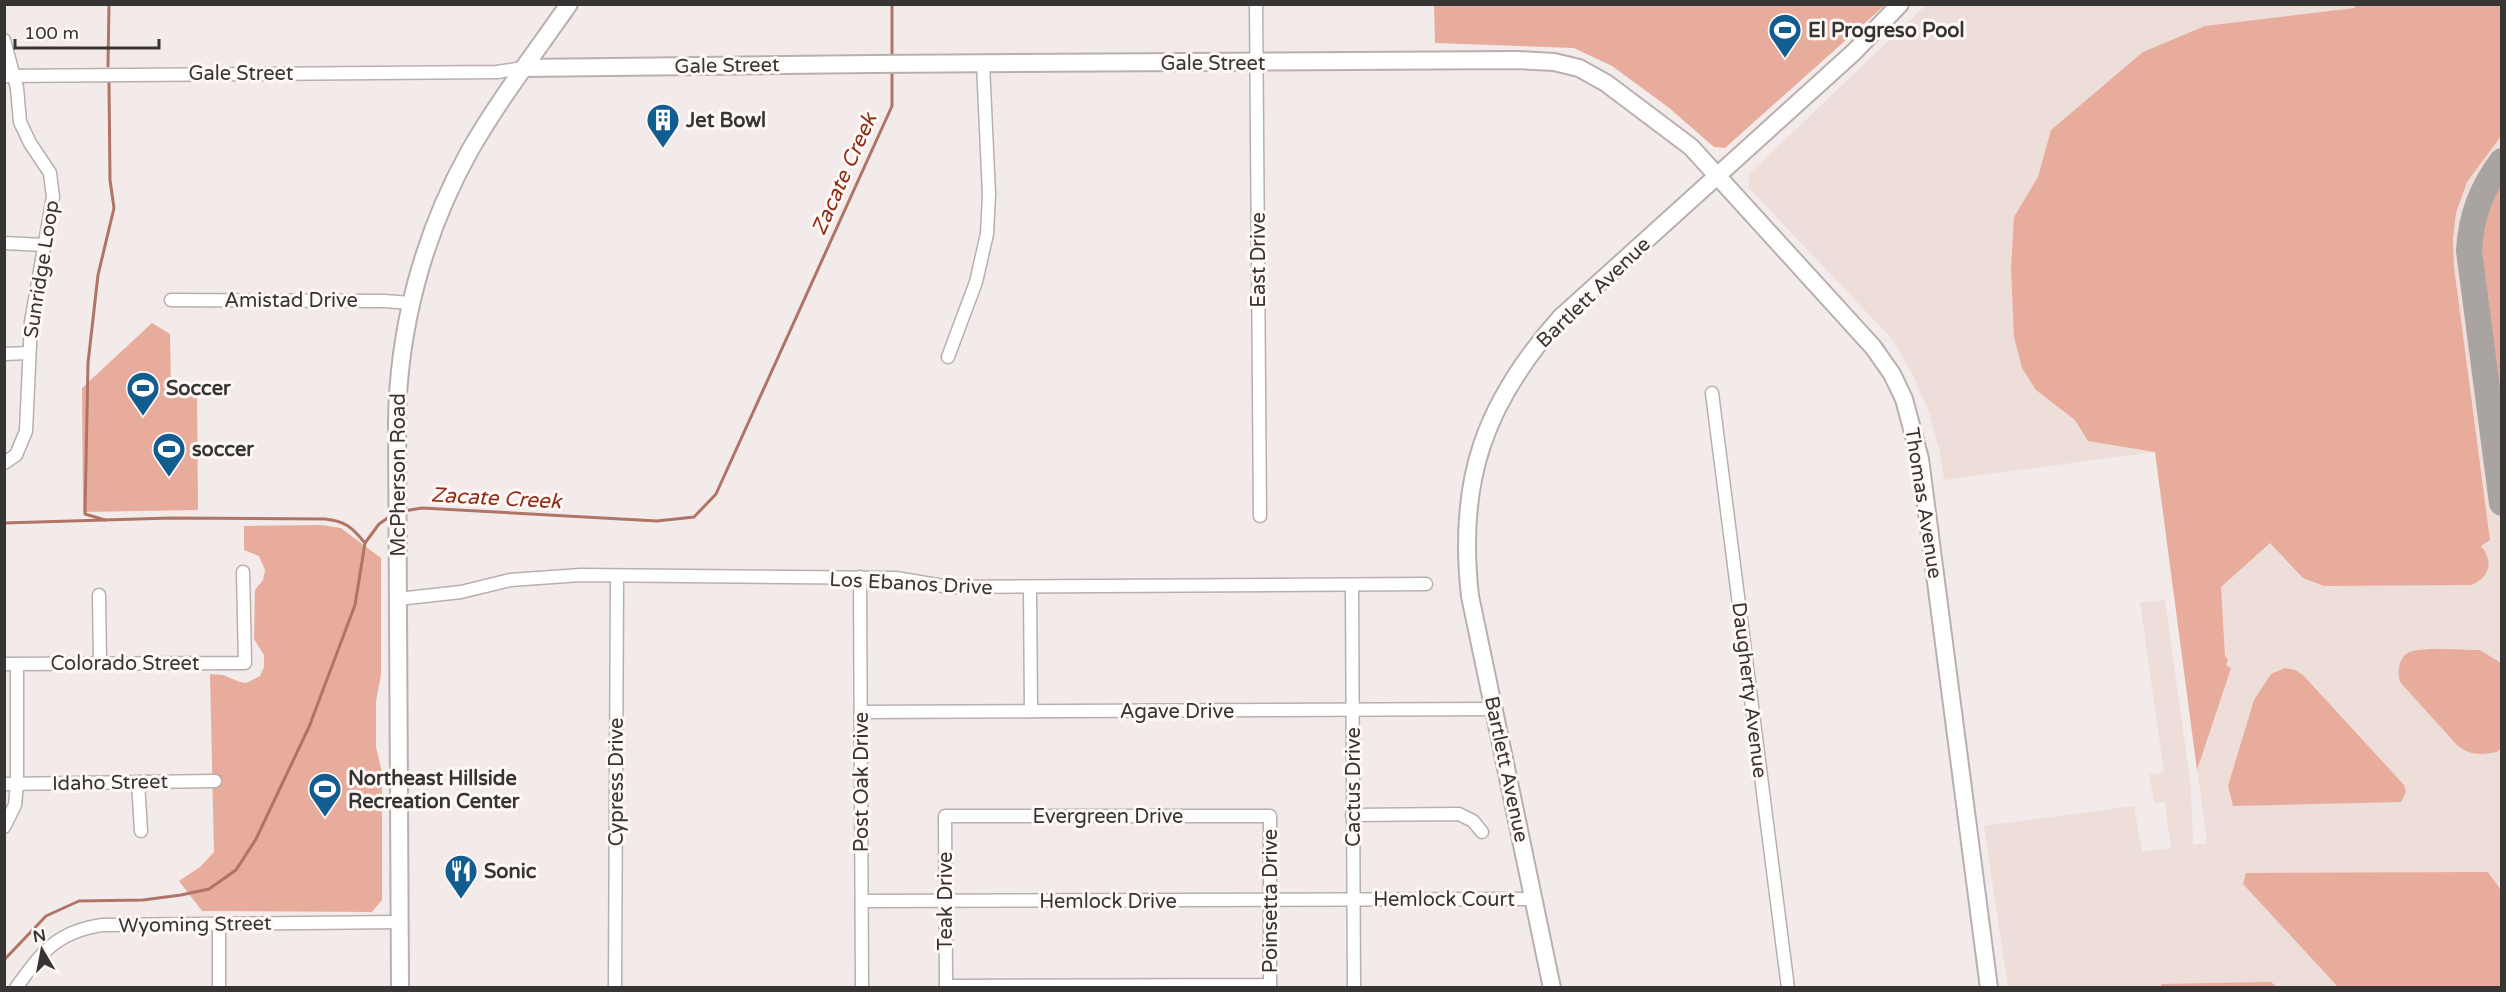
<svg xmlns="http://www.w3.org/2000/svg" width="2506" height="992" viewBox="0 0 2506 992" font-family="'Varela Round',sans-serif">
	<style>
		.built { fill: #eddeda }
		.green { fill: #e8ac9c }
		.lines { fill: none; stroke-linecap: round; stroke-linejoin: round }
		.stream { stroke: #b07466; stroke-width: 3 }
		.taxiway { stroke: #a9a4a2; stroke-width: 26 }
		.street-casing { stroke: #b8b0ae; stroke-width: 15 }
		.secondary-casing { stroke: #b8b0ae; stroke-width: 20 }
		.street { stroke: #fff; stroke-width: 12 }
		.secondary { stroke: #fff; stroke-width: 16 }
		.labels { text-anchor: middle; stroke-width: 6; stroke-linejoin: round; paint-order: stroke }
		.poi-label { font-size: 20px; font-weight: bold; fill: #373434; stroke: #fff8f7; text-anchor: start }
		.street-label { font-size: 20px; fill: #373434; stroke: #fff8f7 }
		.water-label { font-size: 21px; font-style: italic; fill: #8e2d14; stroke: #fff8f7 }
	</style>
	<rect width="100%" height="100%" fill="#f2ebe9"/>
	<polygon class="built" points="1926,5 2501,5 2501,987 2008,987 1984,826 2134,806 2142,852 2171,848 2165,802 2154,803 2149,775 2164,772 2140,602 2165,600 2191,788 2193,845 2207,843 2155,452 1944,480 1940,453 1929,413 1915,379 1893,340 1749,188 1749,174"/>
	<g class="green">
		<polygon points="1434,5 1434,4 1885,5 1725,148 1714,147 1668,107 1612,66 1574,48 1435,43"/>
		<path d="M2355,5H2501V136L2467,182L2456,213L2453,239L2454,267L2490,540L2481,546C2494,561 2490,578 2471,585L2324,586L2303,578L2270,543L2221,587L2225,656L2228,660L2226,665L2231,668L2197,770L2155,452L2088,441L2075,420L2036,390L2022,368L2014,337L2011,268L2014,217L2038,177L2051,130L2143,52L2205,26L2355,8Z"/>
		<polygon points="2501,180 2501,399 2480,250 2485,214 2496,187"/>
		<polygon points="152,323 170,334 171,388 197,388 198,510 83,512 82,388"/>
		<polygon points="321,525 341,528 381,558 381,675 376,701 376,747 382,772 382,900 372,912 202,911 179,881 200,867 214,852 210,674 223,675 240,682 246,683 260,676 264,667 264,655 254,639 255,590 263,580 265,570 259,556 244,550 244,526"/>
		<path d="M2480,650L2501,663L2502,747L2497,752C2481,755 2469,756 2456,744L2400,682C2397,670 2399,654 2413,651C2429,647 2463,650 2480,650Z"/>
		<polygon points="2285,668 2295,670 2303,675 2404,785 2406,792 2401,802 2233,806 2228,786 2254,700 2271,674"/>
		<polygon points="2488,872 2501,890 2501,987 2338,987 2243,884 2246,873"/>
		<polygon points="2271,982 2277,987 2162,988 2161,984"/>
	</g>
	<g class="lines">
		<g class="stream">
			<polyline points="892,60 892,4"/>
			<polyline points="108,66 109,4"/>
			<polyline points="404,511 422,508 657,521 694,517 716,494 892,106 892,69"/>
			<polyline points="105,520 85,514 88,363 98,275 114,208 110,180 109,83"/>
			<path d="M4,523L171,518L325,519C345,521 352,527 365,543"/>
			<polyline points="4,960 46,916 79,901 143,900 181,895 209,889 236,870 256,839 309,727 355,605 365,543 379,524 392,515"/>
		</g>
		<path class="taxiway" d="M2502,161C2481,189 2471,216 2469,251L2502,503"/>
		<g class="street-casing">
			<g id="street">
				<polyline points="1256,4 1260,516"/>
				<polyline points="4,40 17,88 20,122 30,143 50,173 53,197 31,322 26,431 16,455 4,463"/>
				<polyline points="4,76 497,72 523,68"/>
				<polyline points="4,243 44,245"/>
				<polyline points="171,300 384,301 411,303"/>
				<polyline points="4,354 28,353"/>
				<polyline points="948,357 976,282 987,234 989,194 983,64"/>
				<polyline points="1712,393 1788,988"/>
				<polyline points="860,577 862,988"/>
				<polyline points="1352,586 1354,988"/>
				<polyline points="1030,588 1031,711"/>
				<polyline points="99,595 100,663"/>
				<polyline points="398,599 461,592 510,580 581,575 896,578 949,587 1426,584"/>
				<polyline points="4,664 245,663 243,572"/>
				<polyline points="861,712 1494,709"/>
				<polyline points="138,782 141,831"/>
				<polyline points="4,784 215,781"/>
				<polyline points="1352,815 1459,814 1473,821 1482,832"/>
				<polygon points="945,816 1270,816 1270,985 946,986"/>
				<polyline points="4,827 15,805 17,784 17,664"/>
				<polyline points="862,901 1534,899"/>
				<polyline points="219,924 219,988"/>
				<path d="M16,988C42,952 56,932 102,925L399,922"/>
				<polyline points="615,988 617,577"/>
			</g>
		</g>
		<g class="secondary-casing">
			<g id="secondary">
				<polyline points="523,68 872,64 1517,60 1554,62 1579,68 1606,83 1691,147 1873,347 1892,374 1904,399 1920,459 1989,988"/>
				<path d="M400,988L397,423C398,329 423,235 469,152C498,101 535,53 569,4"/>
				<path d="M1552,988L1470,596C1457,481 1484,404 1560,318L1854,52L1900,4"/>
			</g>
		</g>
		<use href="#street" class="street"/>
		<use href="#secondary" class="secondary"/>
	</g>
	<defs>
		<g id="stadium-pin" transform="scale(1.725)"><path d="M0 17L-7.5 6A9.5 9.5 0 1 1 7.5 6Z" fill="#125d90" stroke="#fff8f7"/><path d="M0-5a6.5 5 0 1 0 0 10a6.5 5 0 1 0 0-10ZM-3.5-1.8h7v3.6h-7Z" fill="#fff"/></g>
		<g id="building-pin" transform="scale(1.725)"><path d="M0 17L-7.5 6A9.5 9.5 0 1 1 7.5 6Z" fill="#125d90" stroke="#fff8f7"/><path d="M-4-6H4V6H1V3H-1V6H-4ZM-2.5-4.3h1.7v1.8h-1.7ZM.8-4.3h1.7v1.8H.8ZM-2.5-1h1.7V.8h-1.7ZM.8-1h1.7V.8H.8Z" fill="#fff"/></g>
		<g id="restaurant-pin" transform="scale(1.725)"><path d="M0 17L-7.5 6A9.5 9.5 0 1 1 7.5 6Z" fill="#125d90" stroke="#fff8f7"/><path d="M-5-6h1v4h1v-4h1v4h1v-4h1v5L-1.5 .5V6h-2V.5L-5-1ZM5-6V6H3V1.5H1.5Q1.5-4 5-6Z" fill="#fff"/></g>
	</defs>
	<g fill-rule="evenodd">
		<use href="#stadium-pin" x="1785" y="30"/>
		<use href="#building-pin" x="663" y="120"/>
		<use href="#stadium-pin" x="143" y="388"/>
		<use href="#stadium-pin" x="169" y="449"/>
		<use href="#stadium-pin" x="325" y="789"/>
		<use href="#restaurant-pin" x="461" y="871"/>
	</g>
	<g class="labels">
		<g class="poi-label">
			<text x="1808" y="37">El Progreso Pool</text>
			<text x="686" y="127">Jet Bowl</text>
			<text x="166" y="395">Soccer</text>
			<text x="192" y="456">soccer</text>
			<text x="348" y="785">Northeast Hillside<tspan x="348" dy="23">Recreation Center</tspan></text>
			<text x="484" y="878">Sonic</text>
		</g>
		<g class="street-label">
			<text x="1213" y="70">Gale Street</text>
			<text transform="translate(727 65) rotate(-1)" y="7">Gale Street</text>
			<text x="241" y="80">Gale Street</text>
			<text transform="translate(1258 260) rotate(-90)" y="7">East Drive</text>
			<text transform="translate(41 269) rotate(-81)" y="7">Sunridge Loop</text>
			<text transform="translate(1593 292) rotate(-44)" y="7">Bartlett Avenue</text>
			<text x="291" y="307">Amistad Drive</text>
			<text transform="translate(398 475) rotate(-90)" y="7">McPherson Road</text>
			<text transform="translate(1924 503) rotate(81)" y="7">Thomas Avenue</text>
			<text transform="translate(911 583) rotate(3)" y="7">Los Ebanos Drive</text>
			<text x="125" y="670">Colorado Street</text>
			<text transform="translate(1750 690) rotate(83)" y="7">Daugherty Avenue</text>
			<text x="1177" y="718">Agave Drive</text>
			<text transform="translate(1507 769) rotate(78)" y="7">Bartlett Avenue</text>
			<text transform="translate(110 782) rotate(-1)" y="7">Idaho Street</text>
			<text transform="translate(616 782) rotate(-90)" y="7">Cypress Drive</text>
			<text transform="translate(861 782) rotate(-90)" y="7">Post Oak Drive</text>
			<text transform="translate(1353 787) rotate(-90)" y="7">Cactus Drive</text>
			<text x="1108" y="823">Evergreen Drive</text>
			<text x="1444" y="906">Hemlock Court</text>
			<text transform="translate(945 901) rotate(-90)" y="7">Teak Drive</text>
			<text x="1108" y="908">Hemlock Drive</text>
			<text transform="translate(1270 901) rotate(-90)" y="7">Poinsetta Drive</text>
			<text transform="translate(195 924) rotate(-1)" y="7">Wyoming Street</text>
		</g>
		<g class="water-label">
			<text transform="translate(844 174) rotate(-66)" y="7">Zacate Creek</text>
			<text transform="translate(496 498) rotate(3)" y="7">Zacate Creek</text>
		</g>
	</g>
	<rect width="2506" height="992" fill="none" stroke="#373434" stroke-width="12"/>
	<g transform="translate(42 950) rotate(350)" stroke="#fff8f7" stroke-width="4.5" paint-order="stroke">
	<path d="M0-4.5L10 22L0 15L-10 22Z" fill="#373434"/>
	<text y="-9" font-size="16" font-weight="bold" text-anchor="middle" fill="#373434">N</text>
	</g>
	<path d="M15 39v9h144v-9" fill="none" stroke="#373434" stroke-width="3"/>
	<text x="24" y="39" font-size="18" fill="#373434" stroke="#fff8f7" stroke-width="4.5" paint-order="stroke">100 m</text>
</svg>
